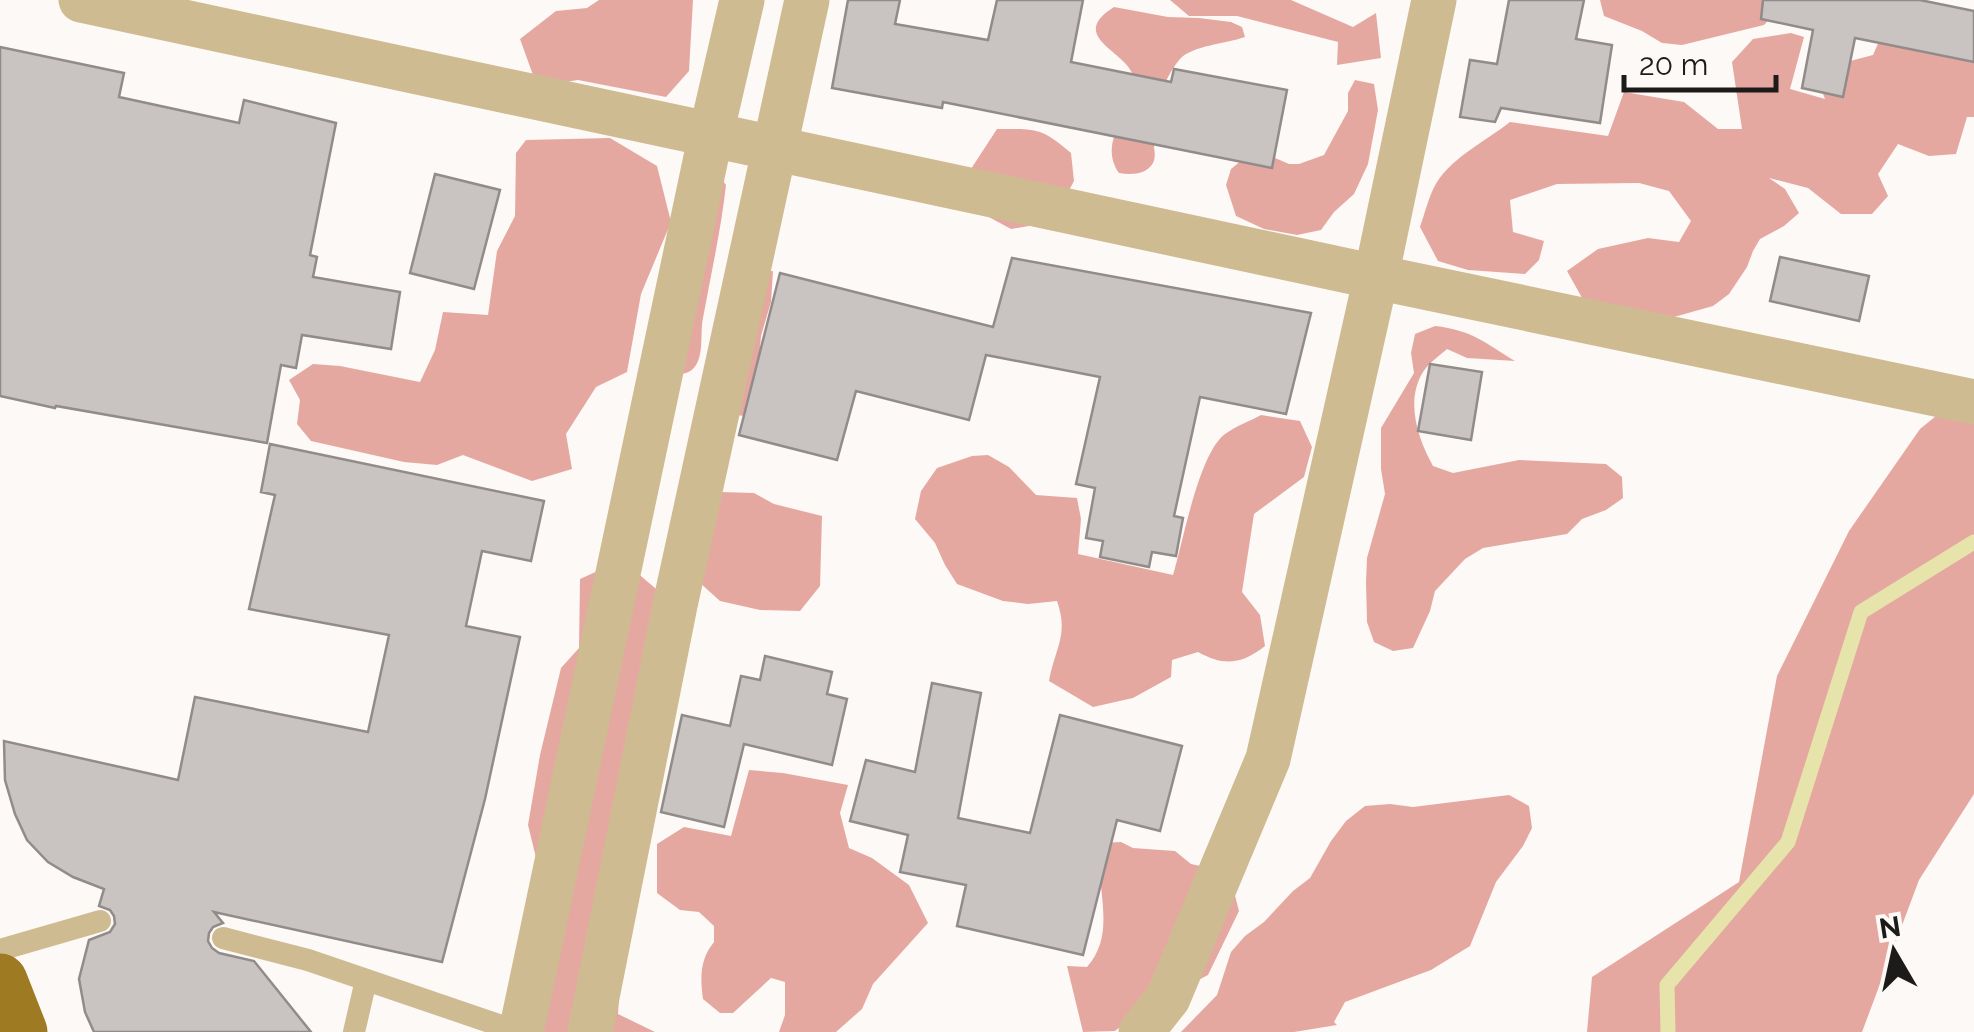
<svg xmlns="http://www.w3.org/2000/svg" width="1974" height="1032" viewBox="0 0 1974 1032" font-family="Raleway,sans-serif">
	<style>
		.forest { fill: #e5a8a1 }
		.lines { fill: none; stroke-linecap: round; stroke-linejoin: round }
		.stream { stroke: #e6e4aa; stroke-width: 15 }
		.building { fill: #c9c4c2; stroke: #918c8a; stroke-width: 2.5 }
		.service { stroke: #cfbb91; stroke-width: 22 }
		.minor { stroke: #cfbb91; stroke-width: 45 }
		.trunk { stroke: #9e7b22; stroke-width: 55 }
	</style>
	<rect width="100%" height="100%" fill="#fdf9f6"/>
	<g class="forest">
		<polygon points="599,0 693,0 689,71 666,97 578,80 537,86 520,39 556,11 587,8"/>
		<polygon points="1170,0 1291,0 1353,27 1376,13 1381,58 1337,65 1338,42 1237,16 1189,16"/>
		<polygon points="1600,0 1776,0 1779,9 1764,25 1682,45 1662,43 1642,31 1604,16"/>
		<path d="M1114,7L1168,17L1199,18L1231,22L1242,27L1245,37C1228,43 1191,46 1180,59C1161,81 1155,112 1154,140C1153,148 1157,155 1153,163C1146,175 1131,175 1119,173C1097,140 1133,113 1134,82C1136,53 1063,39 1114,7Z"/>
		<path d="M1887,23L1974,36V117H1967L1956,154L1929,156L1898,144L1878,174L1888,196L1872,214H1841L1808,188L1769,178L1785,189L1799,213L1784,226L1760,239L1753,251L1747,267L1729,294L1713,306L1649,324L1586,305L1567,271L1598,249L1648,238L1679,242L1691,221L1669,191L1639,183L1557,184L1510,200L1513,232L1544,241L1539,260L1525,274L1468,270L1438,261L1420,227C1425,213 1429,195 1437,182C1454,156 1486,141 1510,122L1608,136L1624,92L1684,102L1718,129H1742L1732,62L1753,39L1791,33L1804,37L1790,89L1825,99L1818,81L1835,65L1873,55Z"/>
		<polygon points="1355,80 1374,84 1378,110 1368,164 1354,194 1334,212 1321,230 1297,235 1264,229 1236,216 1226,185 1231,169 1248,155 1268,155 1289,164 1299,164 1324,155 1348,111 1348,93"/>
		<path d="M997,129C1036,129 1041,127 1071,153L1074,181L1061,205L1040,224L1011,229L987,216L969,172Z"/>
		<polygon points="610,138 657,166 671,222 641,294 627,372 596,387 566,434 572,469 532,481 463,455 437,465 404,462 311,441 297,424 300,400 289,380 313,364 340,366 420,382 435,350 443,312 488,315 497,251 515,216 516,153 526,140"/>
		<path d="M720,177L726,185C721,230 711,274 703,318C700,332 704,353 696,365C691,373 685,374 676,374Z"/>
		<polygon points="773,271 771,302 761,336 758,371 746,416 735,415 760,272"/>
		<path d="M1435,326C1472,330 1485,343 1515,361L1467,358L1447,349C1439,356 1429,363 1423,372C1405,401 1418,439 1433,466L1453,473L1519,460L1606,464L1622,477L1623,498L1606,510L1582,519L1567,534L1483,548L1465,559L1435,591L1430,611L1413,648L1393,651L1374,642L1367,622L1366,582L1367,558L1385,494L1381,469V428L1414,373L1411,353L1415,334Z"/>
		<polygon points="1974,385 1974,794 1919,880 1862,1032 1587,1032 1592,977 1739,882 1777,676 1849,531 1920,429"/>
		<path d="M1261,415L1300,421L1312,447L1304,477L1254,514L1242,592L1260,615L1265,646C1241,665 1223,666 1198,652L1172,660L1171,677L1133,698L1093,707L1049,681C1055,648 1069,635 1057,601L1028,604L1003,601L957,584L945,565L935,543L915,519L921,491L937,468L972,456L988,455L1009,467L1036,495L1077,498L1081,519L1078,554L1173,575C1183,542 1199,453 1225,434C1236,426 1250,421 1261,415Z"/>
		<polygon points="721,492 754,493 774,504 822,516 820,586 800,611 760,610 720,601 699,582"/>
		<polygon points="622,560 675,605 625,895 618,1014 655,1032 526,1032 543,886 528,825 540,755 561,668 579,648 580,579"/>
		<path d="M749,770L783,773L848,785L840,813L849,848L872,858L909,885L928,923L873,984L862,1009L836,1032H779L785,1015V982L771,978L733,1013H720L703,999C700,977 700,959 714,942V926L699,912L680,910L657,893V844L684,827L731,836Z"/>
		<polygon points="1509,795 1529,806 1532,828 1523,846 1496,882 1470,946 1431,970 1345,1002 1334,1022 1337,1025 1294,1032 1181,1032 1217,995 1231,952 1245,936 1264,922 1293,891 1310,878 1331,841 1346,821 1365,806 1390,804 1413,807"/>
		<path d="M1121,842L1133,848L1175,851L1191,864L1214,869L1232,884L1239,911L1208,975L1139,1011L1115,1031L1083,1032L1067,966L1087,967C1108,943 1104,916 1101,886L1030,872L1078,844Z"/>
	</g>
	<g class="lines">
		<polyline class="stream" points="1668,1032 1667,985 1788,842 1861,612 1974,542"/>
	</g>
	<g class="building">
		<polygon points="848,0 900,0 895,24 988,40 997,0 1083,0 1071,62 1171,82 1174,69 1287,90 1272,168 943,102 942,108 832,88"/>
		<polygon points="1509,0 1584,0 1576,39 1612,45 1600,123 1501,108 1495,122 1460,117 1470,60 1497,64"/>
		<polygon points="1763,0 1920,0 1974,11 1974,62 1855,38 1843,97 1802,88 1813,30 1761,19"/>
		<polygon points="0,47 124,73 119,97 239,123 244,100 336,123 310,255 317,257 313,277 400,292 391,349 302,335 296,368 281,365 267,443 56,406 55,408 0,396"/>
		<polygon points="435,174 500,190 474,289 410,273"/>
		<polygon points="1780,257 1869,276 1859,321 1770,301"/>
		<polygon points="1012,258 1311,313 1286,414 1200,397 1174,516 1183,518 1176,556 1152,552 1149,567 1100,557 1103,541 1086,538 1095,488 1076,484 1100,377 986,355 969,420 856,391 837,460 739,435 780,273 993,327"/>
		<polygon points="1430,364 1482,372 1471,440 1418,431"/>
		<polygon points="270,444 544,501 531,561 482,551 466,626 520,637 485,799 442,962 214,912 223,923 213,927 209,933 208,941 212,948 219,953 254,961 311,1032 94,1032 85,1012 79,979 89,940 110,932 115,924 114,916 110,910 99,906 104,889 73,877 48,862 27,840 15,814 5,780 4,741 178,780 195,697 368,732 389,635 249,609 275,495 261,492"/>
		<polygon points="765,656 832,672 827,694 847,699 832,765 744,744 724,827 661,812 682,715 730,726 741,676 760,680"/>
		<polygon points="932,683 981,693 958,818 1030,833 1060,715 1182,746 1160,831 1117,820 1083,955 957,926 966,885 900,872 908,835 850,821 866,760 915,772"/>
	</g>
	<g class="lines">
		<g class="service">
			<polyline points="223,938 308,960 519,1032"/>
			<polyline points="0,950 100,921"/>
			<polyline points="354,1032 366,980"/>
		</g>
		<g class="minor">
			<polyline points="81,0 1376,277 1974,402"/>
			<polyline points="521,1032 711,134 742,0"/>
			<polyline points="590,1032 675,605 807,0"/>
			<polyline points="1141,1032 1168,998 1268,759 1376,277 1434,0"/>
		</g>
		<polyline class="trunk" points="0,981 20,1032"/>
	</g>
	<g transform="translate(1894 952) rotate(351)" stroke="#fdf9f6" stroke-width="8" paint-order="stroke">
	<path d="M0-8L18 38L0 25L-18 38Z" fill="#1d1b1a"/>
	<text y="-15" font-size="28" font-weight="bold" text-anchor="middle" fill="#1d1b1a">N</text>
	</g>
	<path d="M1624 75v15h152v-15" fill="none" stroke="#1d1b1a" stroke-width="5"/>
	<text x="1639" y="75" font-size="30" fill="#1d1b1a" stroke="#fdf9f6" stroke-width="8" paint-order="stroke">20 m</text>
</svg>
